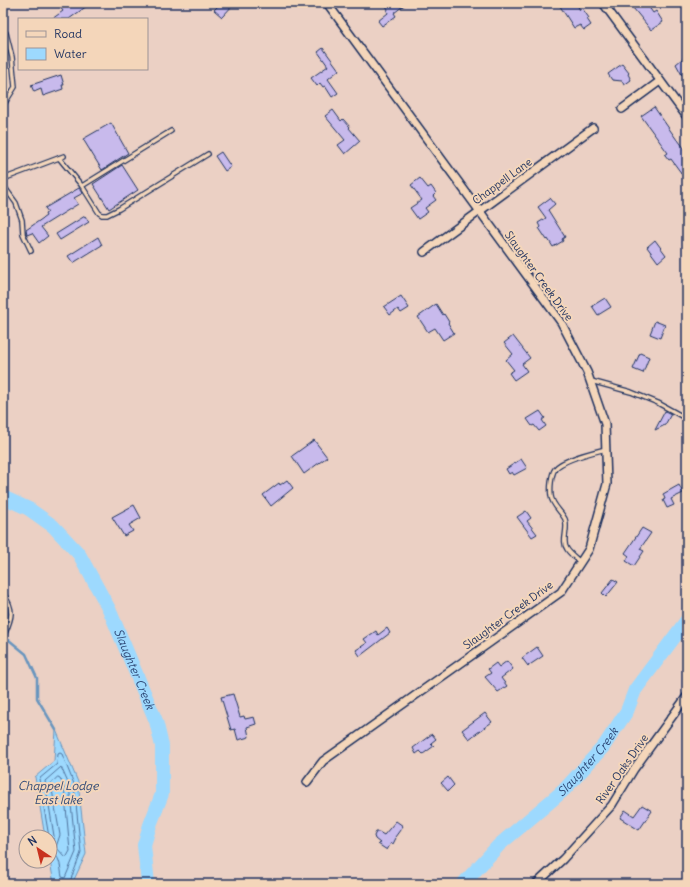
<svg xmlns="http://www.w3.org/2000/svg" width="690" height="887" viewBox="0 0 690 887" font-family="Delius,sans-serif">
	<style>
		.water { fill: #9dd9fe; stroke: #6995be }
		.lines { fill: none; stroke-linecap: round; stroke-linejoin: round }
		.shore { stroke: #4f739e; stroke-width: 1 }
		.stream { stroke: #6995be; stroke-width: 2.5 }
		.river { stroke: #9dd9fe; stroke-width: 14 }
		.building { fill: #c8baec; stroke: #1b2f5e }
		.lane-casing { stroke: #1b2f5e; stroke-width: 6 }
		.street-casing { stroke: #1b2f5e; stroke-width: 10 }
		.lane { stroke: #f4d6ba; stroke-width: 3.5 }
		.street { stroke: #f4d6ba; stroke-width: 7 }
		.labels { text-anchor: middle; stroke-width: 4; stroke-linejoin: round; paint-order: stroke }
		.street-label { font-size: 11px; fill: #1b2f5e; stroke: #f4d6ba }
		.water-label { font-size: 12px; font-style: italic; fill: #2e4876; stroke: #f4d6ba }
	</style>
	<rect width="100%" height="100%" fill="#ebd0c4"/>
	<filter id="ink" filterUnits="userSpaceOnUse"><feTurbulence type="fractalNoise" baseFrequency=".025" numOctaves="2"/><feDisplacementMap in="SourceGraphic" scale="8" xChannelSelector="R" yChannelSelector="G"/><feConvolveMatrix kernelMatrix="1 2 1 2 8 2 1 2 1" color-interpolation-filters="sRGB"/></filter>
	<g filter="url(#ink)">
		<polygon class="water" points="56,730 78,782 86,854 72,884 54,884 50,861 50,837 45,837 35,777 54,761"/>
		<g class="lines">
			<g class="shore">
				<polygon points="58,777 60,778 64,786 70,851 66,858 56,847 60,835 51,784"/>
				<polyline points="49,837 39,779 57,764 58,754 60,753 62,754 74,784 81,853 69,884"/>
				<path d="M50,844L53,840L54,836L45,781L61,767L69,785L76,852L65,878L62,877C60,867 61,855 50,852"/>
			</g>
			<polyline class="stream" points="9,640 26,654 37,678 37,698 56,730"/>
			<g class="river">
				<path id="s1" d="M3,497L29,509L53,526L79,554L109,609L156,721L162,746V794L150,825L144,845L148,884"/>
				<path id="s2" d="M463,884L499,845L564,790L604,746L627,711L635,690L687,620"/>
			</g>
		</g>
		<g class="building">
			<polygon points="57,3 91,3 69,19 52,19 63,11"/>
			<polygon points="221,3 235,3 222,17 214,10"/>
			<polygon points="384,3 407,3 394,13 396,16 382,26 378,21 388,13 387,11 388,9"/>
			<polygon points="558,3 576,3 580,10 582,8 589,18 587,19 591,25 584,30 580,25 574,28"/>
			<polygon points="629,3 646,3 653,13 656,11 663,22 651,30"/>
			<polygon points="323,48 339,70 328,79 338,93 332,97 325,86 323,87 320,83 317,86 311,78 328,66 318,52"/>
			<polygon points="687,55 687,71 682,75 676,64"/>
			<polygon points="622,64 629,73 628,74 631,80 624,85 622,81 612,80 608,74"/>
			<polygon points="61,75 64,85 62,85 63,89 43,96 41,89 34,92 31,85"/>
			<polygon points="654,107 677,140 678,140 687,152 687,181 671,159 669,160 665,155 668,153 665,149 641,116"/>
			<polygon points="333,110 341,121 343,119 350,127 349,128 360,141 345,154 338,145 345,140 325,116"/>
			<polygon points="111,123 128,153 102,170 83,139"/>
			<polygon points="221,152 231,167 225,171 215,156"/>
			<polygon points="122,165 138,190 109,209 93,184"/>
			<polygon points="420,178 428,188 431,186 436,193 433,196 436,200 425,208 428,212 418,219 410,208 422,200 411,185"/>
			<polygon points="79,188 83,193 74,198 78,204 41,227 48,236 39,243 32,233 27,235 26,230 46,216 45,214 48,212 45,208"/>
			<polygon points="550,198 555,204 548,210 565,237 562,239 563,241 553,247 548,239 547,240 539,228 540,227 538,223 546,218 538,207"/>
			<polygon points="85,216 89,222 60,240 56,234"/>
			<polygon points="98,237 102,245 73,263 68,256"/>
			<polygon points="655,240 666,255 658,262 647,247"/>
			<polygon points="401,296 409,308 401,313 398,309 390,315 384,307"/>
			<polygon points="605,298 611,307 598,315 592,306"/>
			<polygon points="436,304 443,315 444,314 449,322 448,323 454,333 443,340 435,328 428,332 418,317"/>
			<polygon points="655,321 665,325 660,338 650,334"/>
			<polygon points="513,336 530,358 522,364 527,371 514,380 509,373 514,370 506,360 513,354 504,343"/>
			<polygon points="640,353 649,357 643,373 633,369"/>
			<polygon points="540,411 545,418 542,420 546,426 539,431 534,425 532,426 527,419"/>
			<polygon points="665,411 671,414 665,425 655,430"/>
			<polygon points="314,440 327,457 304,474 292,456"/>
			<polygon points="521,459 527,468 514,475 512,472 509,474 506,469"/>
			<polygon points="287,480 293,488 271,506 263,495 279,483 280,485"/>
			<polygon points="679,485 683,493 671,499 674,505 667,508 663,500 665,499 663,494"/>
			<polygon points="134,505 141,518 129,525 133,531 124,536 112,517"/>
			<polygon points="526,511 531,518 527,521 537,534 532,537 517,517"/>
			<polygon points="642,528 651,533 640,549 644,551 634,566 626,561 629,556 625,553"/>
			<polygon points="613,579 618,582 606,597 602,593"/>
			<polygon points="387,628 390,633 360,656 356,650 367,643 364,639 376,631 378,635"/>
			<polygon points="537,647 543,656 528,666 522,658"/>
			<polygon points="507,661 513,669 501,678 507,686 498,692 485,677 491,673 488,669 496,663 499,667"/>
			<polygon points="233,694 240,717 244,716 245,719 254,717 256,724 247,727 249,737 238,740 235,729 231,730 221,697"/>
			<polygon points="485,713 492,722 469,739 462,730"/>
			<polygon points="432,734 436,739 431,743 434,746 423,754 420,751 416,754 413,748"/>
			<polygon points="448,777 454,785 448,791 441,783"/>
			<polygon points="642,805 652,811 639,830 620,818 625,810 634,816"/>
			<polygon points="396,821 403,826 395,837 396,838 393,844 391,843 387,850 378,844 380,843 375,839 374,836 376,832 379,832 384,835"/>
		</g>
		<g class="lines">
			<g class="lane-casing">
				<g id="lane">
					<polyline points="3,106 15,87 12,57 6,33"/>
					<polyline points="3,158 4,161 4,179"/>
					<polyline points="59,158 82,186 99,213 102,215 107,215 119,209 208,154"/>
					<polyline points="3,179 64,156"/>
					<polyline points="3,185 16,203 22,220 23,234 31,251"/>
					<polyline points="82,186 171,131"/>
					<polyline points="591,381 631,392 658,403 687,419"/>
					<path d="M580,562C576,558 570,554 567,549C561,541 569,529 565,519C561,511 552,505 551,496C550,488 551,475 555,469C563,459 594,452 606,449"/>
					<path d="M3,593C16,612 11,619 3,638"/>
				</g>
			</g>
			<g class="street-casing">
				<g id="street">
					<polyline points="603,3 687,117"/>
					<polyline points="622,109 660,81"/>
					<polyline points="424,252 593,128"/>
					<polyline points="307,782 323,761 561,592 589,549 607,484 605,424 587,372 561,322 327,3"/>
					<polyline points="536,884 563,859 612,805 634,769 687,696"/>
				</g>
			</g>
			<use href="#lane" class="lane"/>
			<use href="#street" class="street"/>
		</g>
	</g>
	<g class="labels">
		<g class="street-label">
			<text transform="translate(502 181) rotate(-36)" y="4">Chappell Lane</text>
			<text transform="translate(539 276) rotate(54)" y="4">Slaughter Creek Drive</text>
			<text transform="translate(508 615) rotate(-36)" y="4">Slaughter Creek Drive</text>
			<text transform="translate(622 769) rotate(-55)" y="4">River Oaks Drive</text>
		</g>
		<g class="water-label">
			<text dy="4" stroke="none"><textPath href="#s1" startOffset="224">Slaughter Creek</textPath></text>
			<text dy="4" stroke="none"><textPath href="#s2" startOffset="175">Slaughter Creek</textPath></text>
			<text x="58" y="790">Chappel Lodge<tspan x="58" dy="14">East lake</tspan></text>
		</g>
	</g>
	<rect width="690" height="887" fill="none" stroke="#f4d6ba" stroke-width="16"/>
	<rect x="8" y="8" width="674" height="871" fill="none" stroke="#1b2f5e" stroke-width="1.5" filter="url(#ink)"/>
	<rect x="18" y="18" width="130" height="52" fill="#f4d6ba" stroke="#9d9395"/>
	<rect x="26" y="31" width="20" height="6" fill="#f4d6ba" stroke="#9d9395"/>
	<text x="54" y="38" font-size="12" fill="#1b2f5e">Road</text>
	<rect x="26" y="48" width="20" height="12" fill="#9dd9fe" stroke="#9d9395"/>
	<text x="54" y="58" font-size="12" fill="#1b2f5e">Water</text>
	<g transform="translate(38 849) rotate(325)"><circle r="19" fill="#f4d6ba" stroke="#9d9395"/>
	<path d="M0-3L7 15L0 10L-7 15Z" fill="#c8321e"/>
	<text y="-6" font-size="11" font-weight="bold" text-anchor="middle" fill="#1b2f5e">N</text>
	</g>
</svg>
